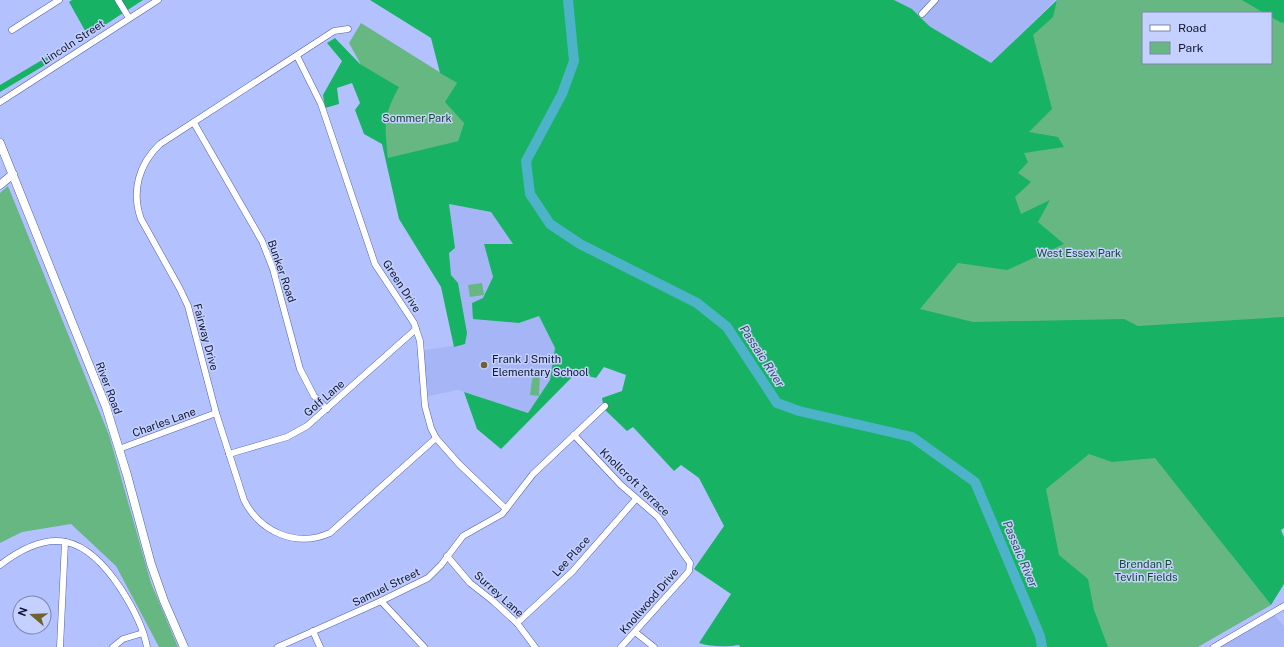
<svg xmlns="http://www.w3.org/2000/svg" width="1284" height="647" viewBox="0 0 1284 647" font-family="'Public Sans',sans-serif">
	<style>
		.built { fill: #a6b5f6 }
		.green { fill: #67b783; fill-rule: evenodd }
		.forest { fill: #18b264 }
		.lines { fill: none; stroke-linecap: round; stroke-linejoin: round }
		.river { stroke: #4cb3c9; stroke-width: 10 }
		.minor-casing { stroke: #5360a5; stroke-width: 7 }
		.tertiary-casing { stroke: #5360a5; stroke-width: 9 }
		.minor { stroke: #fff; stroke-width: 6 }
		.tertiary { stroke: #fff; stroke-width: 8 }
		.poi-dot { fill: #70612e; stroke: #c4d0fe; stroke-width: 1.5 }
		.labels { text-anchor: middle; stroke-width: 3; stroke-linejoin: round; paint-order: stroke }
		.street-label { font-size: 11px; fill: #101531; stroke: #c4d0fe }
		.park-label { font-size: 11px; fill: #14492a; stroke: #c4d0fe }
		.poi-label { font-size: 11px; fill: #101531; stroke: #c4d0fe; text-anchor: start }
		.water-label { font-size: 12px; font-style: italic; fill: #305057; stroke: #c4d0fe }
	</style>
	<rect width="100%" height="100%" fill="#b3c2ff"/>
	<g class="built">
		<polygon points="894,0 1055,0 991,64 929,26 912,9"/>
		<polygon points="449,204 491,212 513,244 484,244 493,277 483,298 519,323 539,316 555,348 550,380 528,413 458,390 429,396 425,371 425,350 464,344 458,283 451,275 449,253 455,248"/>
		<polygon points="1273,613 1284,626 1284,647 1215,647"/>
	</g>
	<g class="green">
		<path d="M1057,0H1284V516L1230,553L1271,605L1198,647H1061L540,150L915,13L985,76L1055,6ZM1143,13H1271V63H1143Z"/>
		<polygon points="361,23 457,83 464,123 458,141 388,159 383,116 397,86 361,65 349,43"/>
		<polygon points="8,186 109,435 151,583 178,647 159,647 116,566 71,524 22,532 0,543 0,193"/>
		<polygon points="482,283 484,295 470,297 468,285"/>
		<polygon points="534,373 540,373 539,396 530,395 532,380"/>
	</g>
	<g class="forest">
		<polygon points="72,0 143,0 88,36 69,2"/>
		<path d="M370,0H894L912,9L929,26L991,63L1057,0L1053,17L1033,35L1052,109L1029,132L1058,137L1064,147L1024,153L1028,162L1018,173L1031,182L1015,197L1021,214L1050,200L1038,222L1064,244L1007,270L958,263L920,309L973,322L1124,319L1138,326L1284,317V528L1281,530L1284,537V584L1271,605L1155,458L1112,462L1089,454L1046,489L1059,555L1088,579L1094,610L1108,647H740L739,645C727,647 710,647 699,643L731,594L694,569L724,526L699,478L681,465L674,471L633,427L627,431L604,409L602,398L622,391L626,375L604,367L596,378L576,373L501,449L477,429L464,392L528,413L550,380L555,348L539,316L519,323L473,319L472,303L483,298L493,277L484,244H513L491,212L449,204L455,248L449,253L451,275L458,283L467,333L465,344L454,347L441,287L399,219L382,144L364,134L355,110L360,103L352,83L337,88L339,104L325,108L323,95L342,61L327,43L335,38L360,64L399,87C382,118 385,125 388,158L458,141L464,123L445,102L457,83L440,73L431,38Z"/>
		<polygon points="1242,0 1284,0 1284,22 1282,23 1271,17 1271,13 1264,13"/>
		<polygon points="47,57 50,62 0,92 0,85"/>
	</g>
	<g class="lines">
		<polyline class="river" points="568,0 574,61 562,94 526,161 530,194 550,224 580,244 697,303 727,327 777,403 799,411 912,437 975,482 1040,636 1042,647"/>
		<g class="minor-casing">
			<g id="minor">
				<polyline points="118,0 129,18"/>
				<polyline points="922,14 935,0"/>
				<path d="M348,29L334,31L160,144C139,164 131,191 141,219L180,289L188,306L216,413L244,500C260,532 296,548 330,533L436,438"/>
				<polyline points="12,30 59,0"/>
				<polyline points="297,56 321,104 375,264 414,323 420,341 425,406 431,428 436,438 459,464 506,509"/>
				<polyline points="0,102 158,0"/>
				<polyline points="194,123 262,241 273,269 300,369 314,396 327,409"/>
				<polyline points="574,435 621,485 658,517 690,563 689,571 683,578 621,647"/>
				<polyline points="119,449 216,413"/>
				<polyline points="229,454 287,437 307,426 416,329"/>
				<polyline points="447,556 470,583 493,601 517,623 535,647"/>
				<path d="M0,565C52,525 86,536 121,589C132,606 143,626 147,647"/>
				<polyline points="381,601 424,647"/>
				<polyline points="517,623 572,572 636,499"/>
				<polyline points="313,631 320,647"/>
				<polyline points="635,632 654,647"/>
				<polyline points="60,647 65,542"/>
				<polyline points="113,647 123,639 143,633"/>
				<polyline points="278,647 381,601 428,578 441,565 463,536 502,514 533,474 605,406"/>
				<polyline points="1214,647 1284,606"/>
			</g>
		</g>
		<g class="tertiary-casing">
			<g id="tertiary">
				<polyline points="0,143 106,407 127,475 151,564 164,601 184,647"/>
				<polyline points="0,185 13,174"/>
			</g>
		</g>
		<use href="#minor" class="minor"/>
		<use href="#tertiary" class="tertiary"/>
	</g>
	<circle class="poi-dot" cx="484" cy="365" r="4"/>
	<g class="labels">
		<g class="street-label">
			<text transform="translate(73 42) rotate(-33)" y="4">Lincoln Street</text>
			<text transform="translate(282 271) rotate(71)" y="4">Bunker Road</text>
			<text transform="translate(402 286) rotate(57)" y="4">Green Drive</text>
			<text transform="translate(206 337) rotate(75)" y="4">Fairway Drive</text>
			<text transform="translate(109 388) rotate(69)" y="4">River Road</text>
			<text transform="translate(324 398) rotate(-41)" y="4">Golf Lane</text>
			<text transform="translate(164 422) rotate(-20)" y="4">Charles Lane</text>
			<text transform="translate(635 482) rotate(44)" y="4">Knollcroft Terrace</text>
			<text transform="translate(571 556) rotate(-48)" y="4">Lee Place</text>
			<text transform="translate(386 587) rotate(-26)" y="4">Samuel Street</text>
			<text transform="translate(499 594) rotate(42)" y="4">Surrey Lane</text>
			<text transform="translate(649 601) rotate(-49)" y="4">Knollwood Drive</text>
		</g>
		<g class="park-label">
			<text x="417" y="122">Sommer Park</text>
			<text x="1079" y="257">West Essex Park</text>
			<text x="1146" y="568">Brendan P.<tspan x="1146" dy="13">Tevlin Fields</tspan></text>
		</g>
		<g class="poi-label">
			<text x="492" y="363">Frank J Smith<tspan x="492" dy="13">Elementary School</tspan></text>
		</g>
		<g class="water-label">
			<text transform="translate(762 356) rotate(57)" y="4">Passaic River</text>
			<text transform="translate(1020 554) rotate(67)" y="4">Passaic River</text>
		</g>
	</g>
	<rect x="1142" y="12" width="130" height="52" fill="#c4d0fe" stroke="#7c85ac"/>
	<rect x="1150" y="25" width="20" height="6" fill="#ffffff" stroke="#7c85ac"/>
	<text x="1178" y="32" font-size="12" fill="#101531">Road</text>
	<rect x="1150" y="42" width="20" height="12" fill="#67b783" stroke="#7c85ac"/>
	<text x="1178" y="52" font-size="12" fill="#101531">Park</text>
	<g transform="translate(32 615) rotate(289)"><circle r="19" fill="#c4d0fe" stroke="#7c85ac"/>
	<path d="M0-3L7 15L0 10L-7 15Z" fill="#70612e"/>
	<text y="-6" font-size="11" font-weight="bold" text-anchor="middle" fill="#101531">N</text>
	</g>
</svg>
